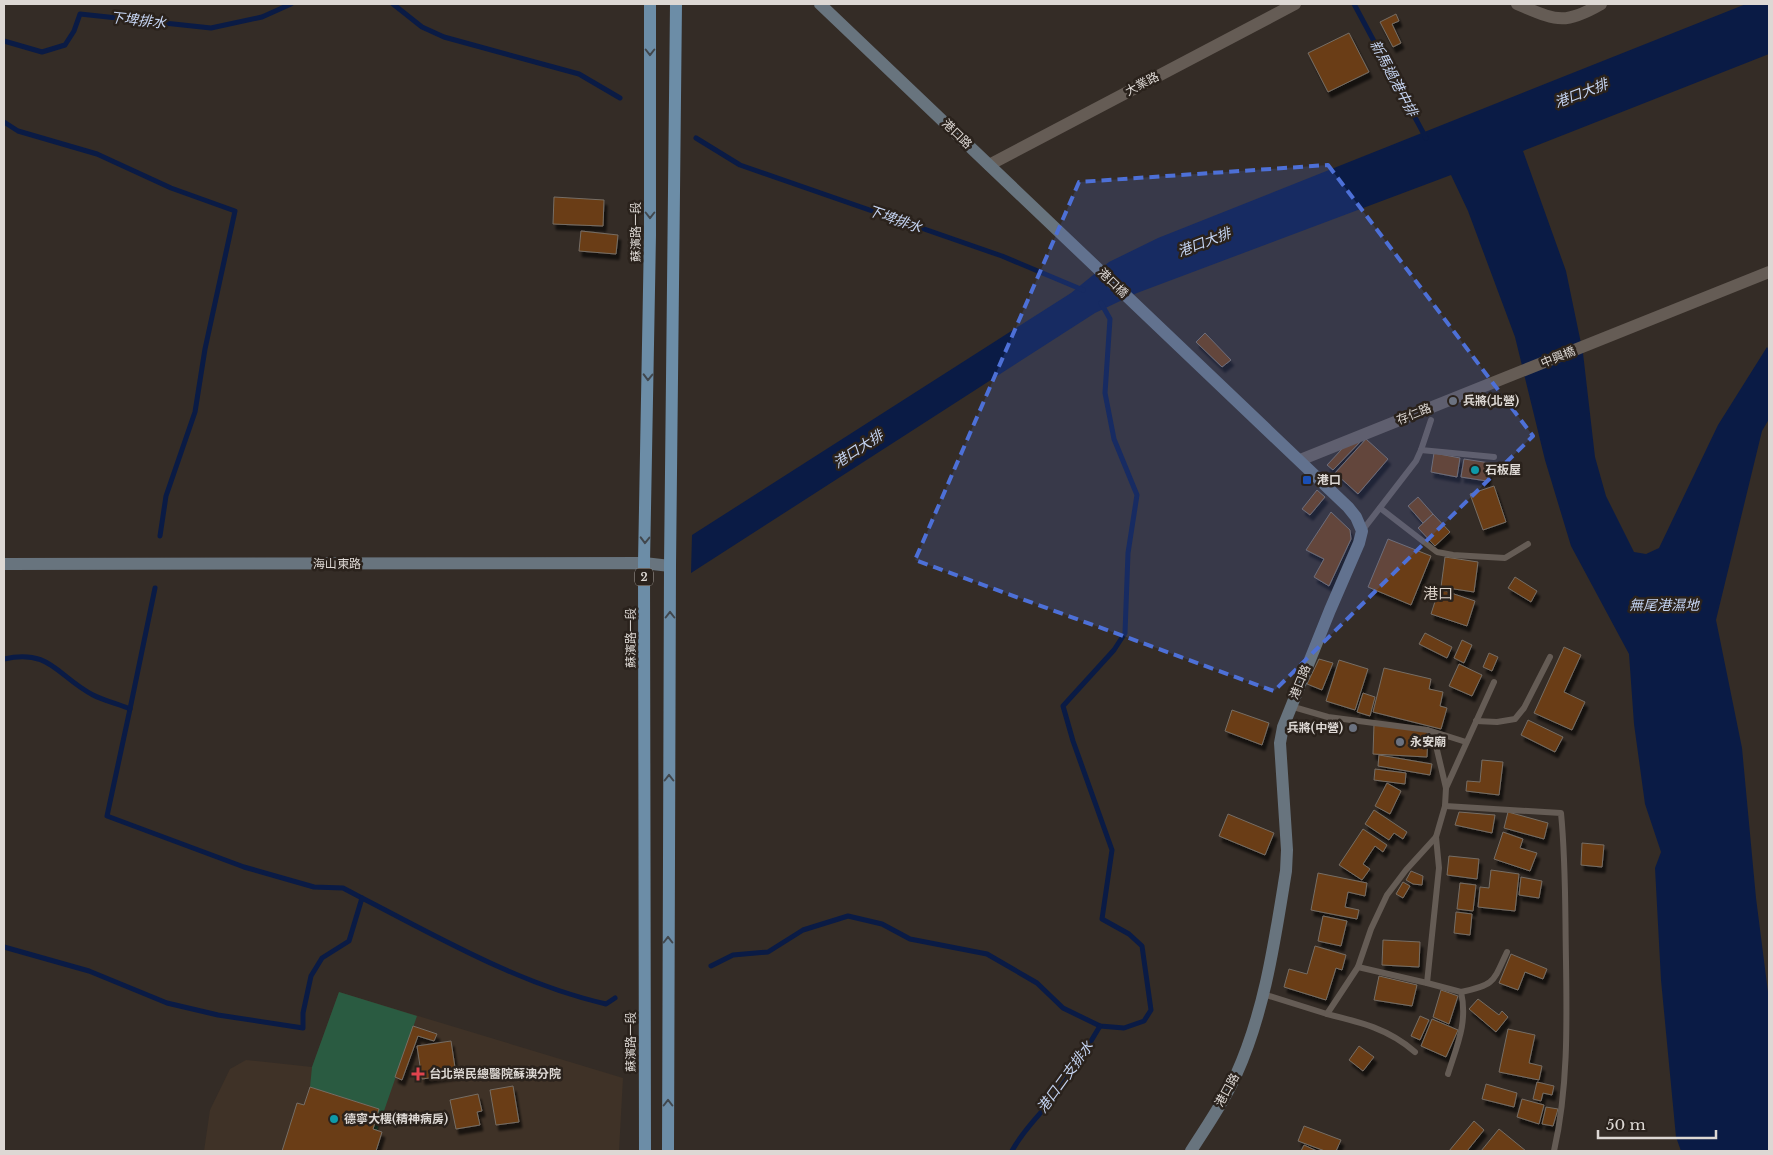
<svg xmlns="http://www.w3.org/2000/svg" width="1773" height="1155" viewBox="0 0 1773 1155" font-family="'Libre Baskerville','Noto Sans TC',serif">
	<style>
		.built { fill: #3f3227 }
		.green { fill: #2a5b41 }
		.water { fill: #0a1b45 }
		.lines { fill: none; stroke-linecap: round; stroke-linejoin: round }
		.stream { stroke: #0a1b45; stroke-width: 5 }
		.building { fill: #6a3e12; stroke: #766d65; filter: url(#shadow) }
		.lane { stroke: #655c55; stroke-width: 6 }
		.street { stroke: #655c55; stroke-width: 12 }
		.secondary { stroke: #68747e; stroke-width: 12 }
		.primary { stroke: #6c8da7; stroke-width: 12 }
		.oneway { stroke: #41474d }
		.marked { fill: #4d70d7; fill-opacity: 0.2; stroke: #4d70d7; stroke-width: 4; stroke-dasharray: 10 6; stroke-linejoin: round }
		.worship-dot { fill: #6b7280; stroke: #2a221c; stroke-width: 2 }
		.culture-dot { fill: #0f9aa8; stroke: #2a221c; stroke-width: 2 }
		.transit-dot { fill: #1a4fb4; stroke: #2a221c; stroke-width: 2 }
		.health-dot { fill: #e0444e; stroke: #2a221c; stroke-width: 2 }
		.labels { text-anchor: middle; stroke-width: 5; stroke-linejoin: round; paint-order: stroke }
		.shield { fill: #2a221c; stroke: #a7a19d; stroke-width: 1 }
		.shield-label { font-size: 11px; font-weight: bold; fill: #ddd8d4 }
		.street-label { font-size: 12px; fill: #ddd8d4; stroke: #2a221c }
		.poi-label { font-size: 12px; font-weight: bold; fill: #ddd8d4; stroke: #2a221c; text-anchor: start }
		.water-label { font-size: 14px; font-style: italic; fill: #c5d4f2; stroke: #2a221c }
		.quarter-label { font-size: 15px; fill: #dad0c8; stroke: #2a221c }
	</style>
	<defs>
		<filter id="shadow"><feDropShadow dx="3" dy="5.5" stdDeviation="1" flood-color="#0009"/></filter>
	</defs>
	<rect width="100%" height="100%" fill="#342c26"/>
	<polygon class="built" points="339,992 623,1078 619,1151 204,1151 210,1110 230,1069 246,1060 312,1067"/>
	<polygon class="green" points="339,992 417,1016 377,1131 373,1129 379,1109 310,1087 312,1067"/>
	<polygon class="water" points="1746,4 1769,4 1769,54 1523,151 1566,271 1583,353 1595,457 1606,496 1634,552 1646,554 1659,548 1718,425 1767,347 1769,350 1769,419 1762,431 1716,620 1742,748 1756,898 1769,1000 1769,1151 1681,1151 1676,1137 1661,980 1655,868 1661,852 1645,804 1634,724 1629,654 1571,546 1545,460 1515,337 1468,211 1451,175 1137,293 1095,313 691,573 692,535 1071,293 1109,262 1158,238"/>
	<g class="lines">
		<g class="stream">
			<polyline points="393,4 422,27 444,37 579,74 620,98"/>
			<polyline points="1354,4 1426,138"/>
			<polyline points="4,41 42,52 65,45 74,31 80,14 211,28 262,17 291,4"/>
			<polyline points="4,122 18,131 97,154 171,188 235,211 205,349 195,412 166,496 160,536"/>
			<polyline points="696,138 740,165 1002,256 1083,290"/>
			<path d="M4,659C50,648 58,677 93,695C105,701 118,704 130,709L107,816L244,867L314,887L343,888L362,898"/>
			<polyline points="130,709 155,588"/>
			<path d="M4,947L89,971L167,1003L218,1015L303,1028V1013L311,976L322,958L349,941L362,898C440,938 519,984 606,1004L615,998"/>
			<polyline points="711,966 733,955 768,952 803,930 848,916 882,924 910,939 987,954 1037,983 1063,1008 1100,1026 1124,1028 1144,1021 1151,1010 1142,946 1129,934 1102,919 1112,850 1073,741 1063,706 1114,650 1125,633 1128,553 1137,495 1114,439 1105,393 1110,319 1101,303"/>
			<path d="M1012,1151C1023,1130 1039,1116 1054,1097C1071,1074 1086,1050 1100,1026"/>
		</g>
	</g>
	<g class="building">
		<polygon points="1396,14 1399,21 1392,24 1401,43 1393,47 1380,22"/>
		<polygon points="1349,33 1369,72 1328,92 1308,53"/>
		<polygon points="554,197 604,200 603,226 553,224"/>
		<polygon points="581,231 618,235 616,254 579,251"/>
		<polygon points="1205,333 1231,360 1222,367 1196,342"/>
		<polygon points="1356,434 1362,440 1333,470 1327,465"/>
		<polygon points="1366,439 1388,459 1358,494 1335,473"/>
		<polygon points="1434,453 1460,458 1457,477 1431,472"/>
		<polygon points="1464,459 1490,463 1487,481 1461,477"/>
		<polygon points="1494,486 1506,522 1483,530 1470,494"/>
		<polygon points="1317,490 1325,497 1310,515 1302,509"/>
		<polygon points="1418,497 1433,514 1423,523 1408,506"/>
		<polygon points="1331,512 1350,530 1351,539 1329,586 1314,577 1324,559 1306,550"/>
		<polygon points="1433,514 1450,532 1435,546 1418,528"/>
		<polygon points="1388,539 1431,556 1411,605 1368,587"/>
		<polygon points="1445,557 1478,562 1474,592 1441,587"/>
		<polygon points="1515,577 1537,591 1531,602 1508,588"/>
		<polygon points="1439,589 1475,601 1467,626 1431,614"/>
		<polygon points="1425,633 1452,647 1447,658 1419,644"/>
		<polygon points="1462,640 1472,645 1464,663 1454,658"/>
		<polygon points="1564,647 1581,655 1564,692 1585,702 1572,730 1534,713"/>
		<polygon points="1489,653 1498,657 1492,671 1483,667"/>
		<polygon points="1319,659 1333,663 1322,690 1307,684"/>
		<polygon points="1339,660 1368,669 1355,710 1326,701"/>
		<polygon points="1459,664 1482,675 1472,696 1449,686"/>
		<polygon points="1384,668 1431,679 1429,689 1443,692 1440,706 1447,708 1441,729 1373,712"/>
		<polygon points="1363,693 1375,697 1370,716 1357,712"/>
		<polygon points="1232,710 1269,723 1262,745 1225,731"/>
		<polygon points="1528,720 1563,737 1555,752 1521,735"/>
		<polygon points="1374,724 1428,730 1427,757 1373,754"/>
		<polygon points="1379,755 1432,764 1430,775 1378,766"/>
		<polygon points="1482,760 1503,762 1499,795 1466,791 1467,781 1480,782"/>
		<polygon points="1375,769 1406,773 1405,784 1374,780"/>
		<polygon points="1387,783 1401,791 1390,814 1375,806"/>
		<polygon points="1374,810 1407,832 1403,839 1394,833 1389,840 1365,824"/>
		<polygon points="1459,812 1495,815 1492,833 1455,825"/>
		<polygon points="1508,812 1548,823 1544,839 1504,828"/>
		<polygon points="1228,814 1274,833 1265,855 1219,836"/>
		<polygon points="1363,829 1387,845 1383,852 1375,846 1363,864 1370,869 1362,880 1339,865"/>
		<polygon points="1503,832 1523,839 1520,848 1537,853 1530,871 1494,859"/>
		<polygon points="1582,843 1604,845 1602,867 1581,865"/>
		<polygon points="1449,856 1479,859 1477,879 1447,875"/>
		<polygon points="1491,870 1519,874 1515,911 1478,907 1480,887 1489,888"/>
		<polygon points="1411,871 1423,876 1422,885 1413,884 1406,880"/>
		<polygon points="1318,873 1367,883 1365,896 1348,892 1345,907 1359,910 1357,919 1311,910"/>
		<polygon points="1521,877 1542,881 1539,898 1519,895"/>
		<polygon points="1403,882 1410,886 1403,898 1396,894"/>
		<polygon points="1460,883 1476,885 1473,911 1457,909"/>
		<polygon points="1456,912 1472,914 1470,935 1454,933"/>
		<polygon points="1323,916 1347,921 1341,946 1318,941"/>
		<polygon points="1383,940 1420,942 1419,967 1382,965"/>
		<polygon points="1315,946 1346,955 1342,970 1336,968 1326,1000 1284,987 1289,969 1307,974"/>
		<polygon points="1511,954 1547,969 1543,979 1525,972 1518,990 1499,983"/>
		<polygon points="1379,976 1417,985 1412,1006 1374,1000"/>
		<polygon points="1441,990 1458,996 1449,1024 1433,1017"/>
		<polygon points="1478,999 1499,1015 1502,1011 1508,1017 1496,1032 1469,1009"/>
		<polygon points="1420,1016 1429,1020 1420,1040 1411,1036"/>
		<polygon points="1432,1019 1458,1030 1446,1057 1421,1046"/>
		<polygon points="413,1026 437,1034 434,1041 418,1036 402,1080 395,1077"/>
		<polygon points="1508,1029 1535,1035 1529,1063 1542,1066 1539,1080 1499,1072"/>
		<polygon points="451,1041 456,1074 422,1079 417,1046"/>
		<polygon points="1359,1046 1374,1057 1363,1071 1349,1060"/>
		<polygon points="1537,1082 1554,1086 1552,1095 1543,1093 1541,1101 1533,1099"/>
		<polygon points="1486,1084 1517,1093 1514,1107 1482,1099"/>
		<polygon points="513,1086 519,1122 496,1125 490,1090"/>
		<polygon points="310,1087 379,1109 373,1129 382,1132 376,1151 282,1151 297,1103 304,1105"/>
		<polygon points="478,1094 482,1111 477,1112 480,1125 456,1129 450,1100"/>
		<polygon points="1522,1099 1544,1105 1539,1124 1517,1117"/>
		<polygon points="1546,1107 1558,1109 1553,1126 1542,1124"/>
		<polygon points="1474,1121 1484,1130 1467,1151 1449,1151"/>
		<polygon points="1304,1126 1341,1140 1336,1151 1325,1151 1298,1141"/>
		<polygon points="1499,1129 1526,1151 1481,1151"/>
		<polygon points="1304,1145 1317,1151 1301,1151"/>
	</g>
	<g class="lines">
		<g class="lane">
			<polyline points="1421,450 1494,457"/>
			<polyline points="1380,508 1437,552 1453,555 1505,558 1528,544"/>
			<polyline points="1362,531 1416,461 1421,450 1431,420"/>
			<polyline points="1290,706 1328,717 1428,730 1466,742"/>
			<polyline points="1476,721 1497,722 1515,719 1524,708 1550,657"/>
			<polyline points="1446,788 1494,682"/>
			<path d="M1445,806L1561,813C1566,864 1565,910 1566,961C1567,1025 1568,1089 1554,1151"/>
			<polyline points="1358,967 1427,983 1439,868 1436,837"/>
			<path d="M1427,983L1461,992C1468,1022 1457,1045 1448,1074"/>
			<path d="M1461,992C1495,985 1493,982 1507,952"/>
			<polyline points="1263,994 1327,1014 1358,967 1371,929 1387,895 1406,870 1436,837 1445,806 1446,788 1433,733"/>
			<path d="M1327,1014C1360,1022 1389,1029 1415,1052"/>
		</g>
		<g class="street">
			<path d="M1517,4C1556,20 1563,26 1601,4"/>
			<polyline points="989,165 1295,4"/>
			<polyline points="1300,460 1769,272"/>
		</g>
		<g class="secondary">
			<path d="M820,4L1348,507L1356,517L1362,531L1359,543L1330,610L1283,727L1280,743L1287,850L1286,871C1275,939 1265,1011 1236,1075C1224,1102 1206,1127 1191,1151"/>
			<polyline points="4,564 644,563 670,566"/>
		</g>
		<g class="primary">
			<polyline points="645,1151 644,563 650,235 650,4"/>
			<polyline points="668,1151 670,566 676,4"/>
		</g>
	</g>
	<defs><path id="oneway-chevron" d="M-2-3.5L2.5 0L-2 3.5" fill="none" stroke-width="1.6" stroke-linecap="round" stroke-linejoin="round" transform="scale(1.25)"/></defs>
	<g class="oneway">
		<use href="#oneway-chevron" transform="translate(650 52) rotate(90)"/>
		<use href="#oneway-chevron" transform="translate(650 215) rotate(90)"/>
		<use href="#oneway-chevron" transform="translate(648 377) rotate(91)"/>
		<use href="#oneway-chevron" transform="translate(645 540) rotate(91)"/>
		<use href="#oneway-chevron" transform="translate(670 615) rotate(-90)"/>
		<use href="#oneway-chevron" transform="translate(669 778) rotate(-90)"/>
		<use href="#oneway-chevron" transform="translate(668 940) rotate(-90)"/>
		<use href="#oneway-chevron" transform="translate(668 1103) rotate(-90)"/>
	</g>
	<path class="marked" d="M1328,165L1533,436L1274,691L915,560L1079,182Z"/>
	<g class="worship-dot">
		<circle cx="1453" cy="401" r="5"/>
		<circle cx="1353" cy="728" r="5"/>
		<circle cx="1400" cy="742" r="5"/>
	</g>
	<g class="culture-dot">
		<circle cx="1475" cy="470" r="5"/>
		<circle cx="334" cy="1119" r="5"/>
	</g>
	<rect class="transit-dot" x="1302" y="475" width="10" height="10" rx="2.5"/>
	<path class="health-dot" d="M415.5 1066.5h5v5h5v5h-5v5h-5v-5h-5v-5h5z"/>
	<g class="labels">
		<rect class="shield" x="635" y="568.5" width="18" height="17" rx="4"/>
		<g class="shield-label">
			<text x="644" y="581">2</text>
		</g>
		<g class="street-label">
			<text transform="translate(1142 84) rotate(-28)" y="4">大業路</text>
			<text transform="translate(957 134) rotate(44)" y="4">港口路</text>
			<text transform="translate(636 232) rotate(-90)" y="4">蘇濱路一段</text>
			<text transform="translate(1113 283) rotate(44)" y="4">港口橋</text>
			<text transform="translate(1558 357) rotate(-22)" y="4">中興橋</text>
			<text transform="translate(1414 414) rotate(-22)" y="4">存仁路</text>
			<text x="337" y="568">海山東路</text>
			<text transform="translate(631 638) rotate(-90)" y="4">蘇濱路一段</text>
			<text transform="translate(1300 682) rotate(-68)" y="4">港口路</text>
			<text transform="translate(631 1042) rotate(-90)" y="4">蘇濱路一段</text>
			<text transform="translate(1227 1090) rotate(-61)" y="4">港口路</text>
		</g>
		<g class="poi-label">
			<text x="1463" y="405">兵將(北營)</text>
			<text x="1485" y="474">石板屋</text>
			<text x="1317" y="484">港口</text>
			<text x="1343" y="732" text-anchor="end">兵將(中營)</text>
			<text x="1410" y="746">永安廟</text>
			<text x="429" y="1078">台北榮民總醫院蘇澳分院</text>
			<text x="344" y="1123">德寧大樓(精神病房)</text>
		</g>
		<g class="water-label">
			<text transform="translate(138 20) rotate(6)" y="5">下埤排水</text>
			<text transform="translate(1394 78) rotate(62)" y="5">新馬過港中排</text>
			<text transform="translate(1581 93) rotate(-21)" y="5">港口大排</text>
			<text transform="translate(895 219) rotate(19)" y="5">下埤排水</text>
			<text transform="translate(1204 242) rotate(-21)" y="5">港口大排</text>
			<text transform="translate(858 449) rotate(-33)" y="5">港口大排</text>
			<text x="1664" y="610">無尾港濕地</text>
			<text transform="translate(1065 1077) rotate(-54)" y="5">港口二支排水</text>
		</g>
		<g class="quarter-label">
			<text x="1438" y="599">港口</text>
		</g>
	</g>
	<rect width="1773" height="1155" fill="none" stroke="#ddd8d4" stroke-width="10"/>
	<path d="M1598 1130v8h118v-8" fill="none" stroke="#ddd8d4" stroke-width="2.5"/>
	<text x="1606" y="1130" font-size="15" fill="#ddd8d4" stroke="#2a221c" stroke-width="4" paint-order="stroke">50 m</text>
</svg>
